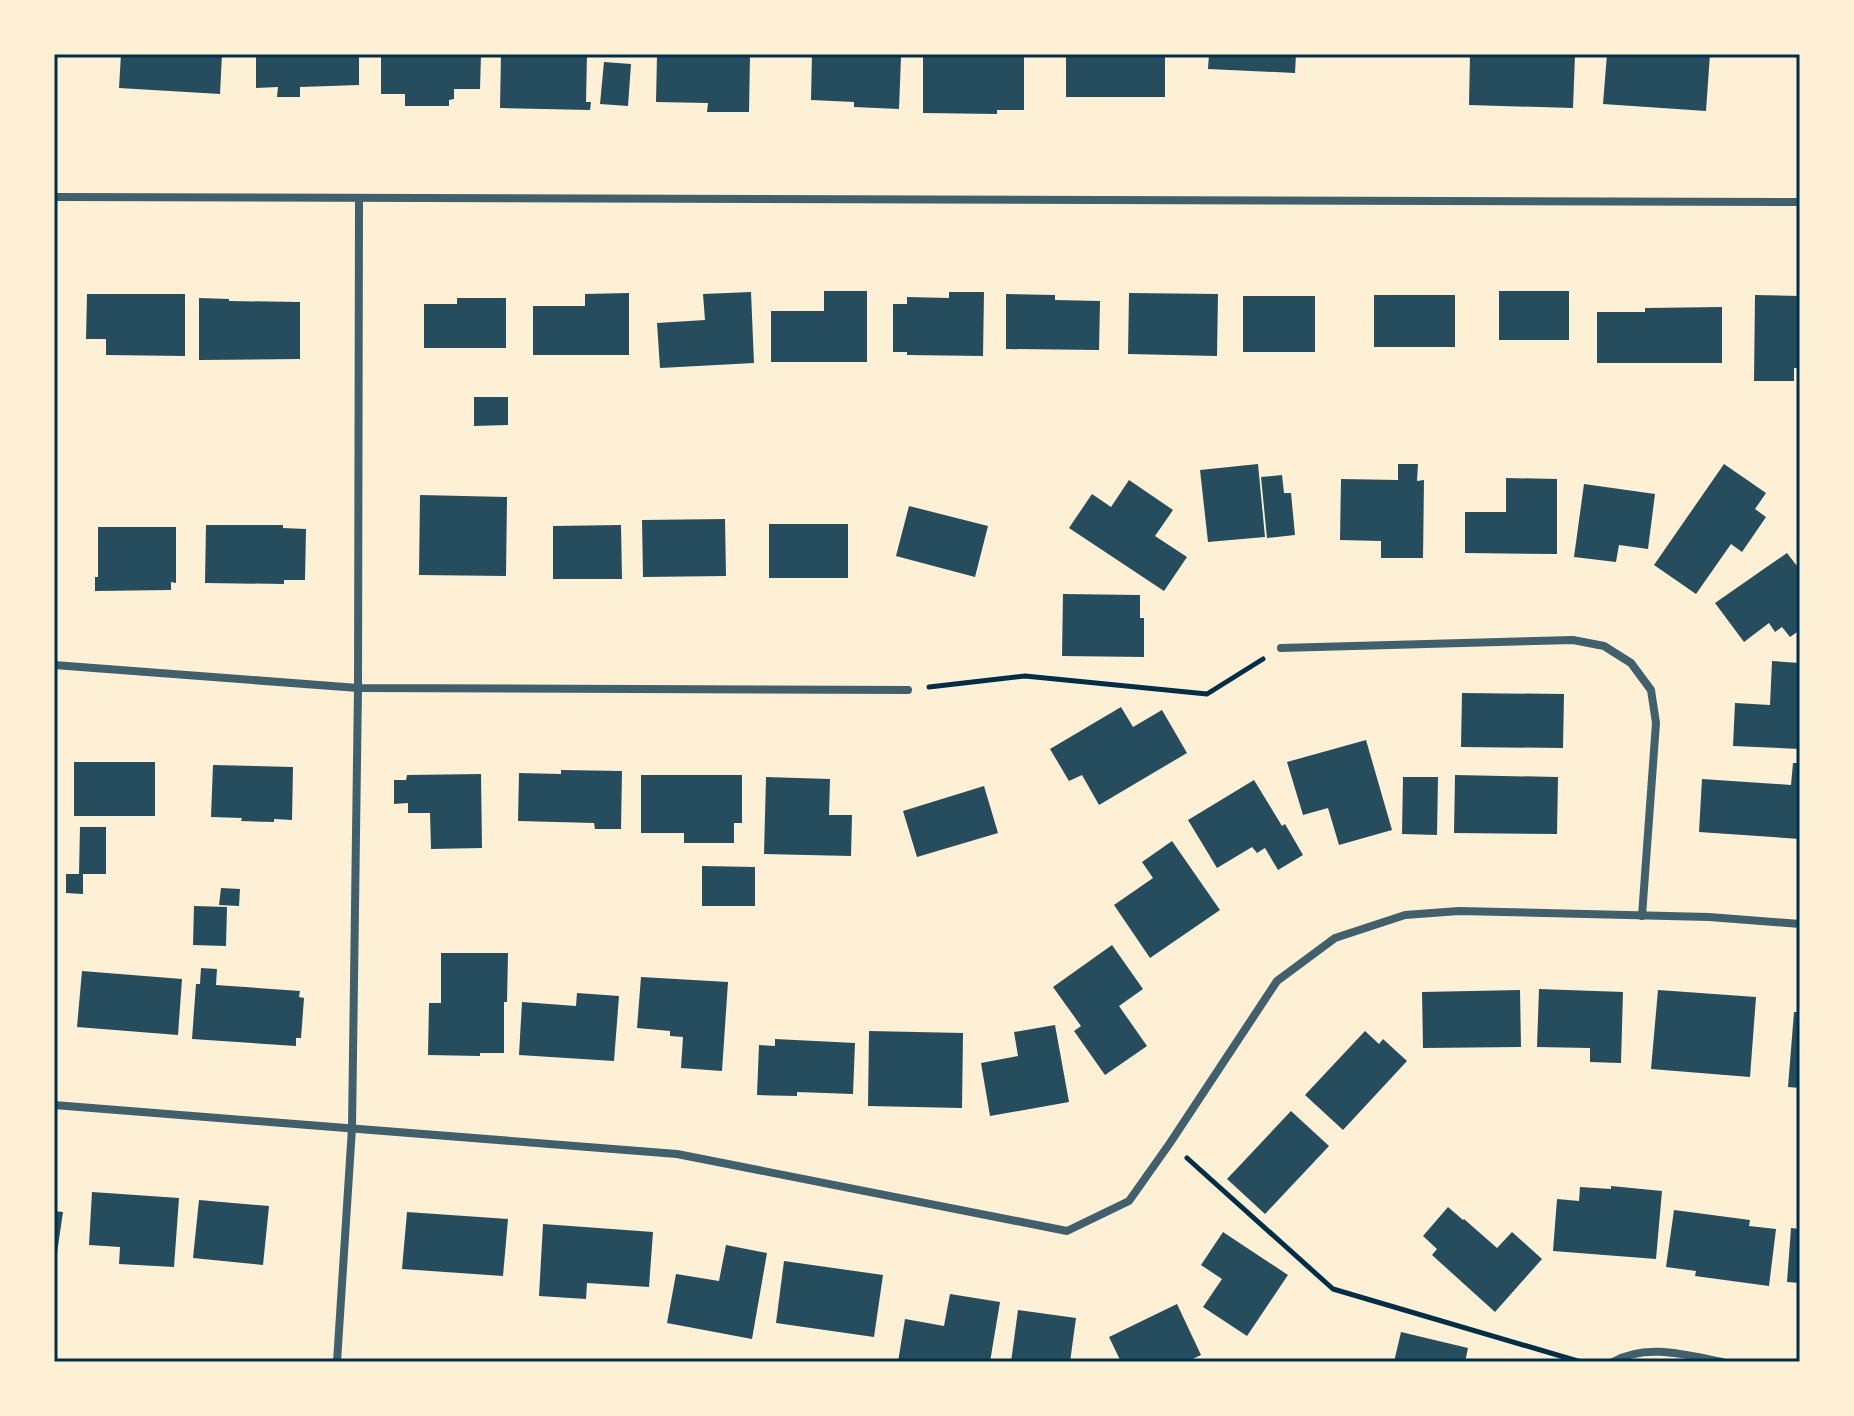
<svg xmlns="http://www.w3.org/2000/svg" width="1854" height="1416" viewBox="0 0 1854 1416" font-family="Lato,sans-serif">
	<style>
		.building { fill: #264d5e }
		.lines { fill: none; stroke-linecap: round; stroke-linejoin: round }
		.path { stroke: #003049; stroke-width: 5 }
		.minor { stroke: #3f606c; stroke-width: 8 }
		.neatline { fill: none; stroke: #003049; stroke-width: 3 }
	</style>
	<rect width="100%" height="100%" fill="#fdf0d5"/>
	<g class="building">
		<polygon points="121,54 222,54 220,94 119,88"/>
		<polygon points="256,54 359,54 359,85 300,87 300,97 277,97 278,87 256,88"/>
		<polygon points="381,54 481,54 480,89 454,89 454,99 449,100 449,106 405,106 405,94 381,94"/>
		<polygon points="501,54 587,54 586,102 591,102 590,110 500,108"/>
		<polygon points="681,54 750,55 749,112 707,112 708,103 656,102 657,55"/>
		<polygon points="812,54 901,57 899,109 854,107 854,102 811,100"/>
		<rect x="1066" y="54" width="99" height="43"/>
		<polygon points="1209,54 1296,54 1295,73 1208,69"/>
		<polygon points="1470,54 1575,54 1573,108 1469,105"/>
		<polygon points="1607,54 1710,54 1706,111 1603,104"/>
		<polygon points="923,57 1024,57 1024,110 997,110 997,114 923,113"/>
		<polygon points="604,62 631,64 628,106 600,104"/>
		<polygon points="824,291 867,291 867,362 771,362 771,311 824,311"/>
		<rect x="1499" y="291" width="70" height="49"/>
		<polygon points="751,292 754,363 660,368 657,323 705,320 703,294"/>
		<polygon points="949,292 984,292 983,356 907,355 907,352 893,352 893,304 907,304 907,297 949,298"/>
		<polygon points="629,293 629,355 533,355 533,306 585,306 585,294"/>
		<polygon points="1129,293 1218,294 1217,356 1128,354"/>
		<polygon points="87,294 185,294 185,356 106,355 106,339 86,339"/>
		<polygon points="1006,294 1055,295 1055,300 1100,301 1099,350 1006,349"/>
		<rect x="1374" y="295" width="81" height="52"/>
		<polygon points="1755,295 1800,296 1800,368 1794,368 1794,381 1754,381"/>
		<rect x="1243" y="296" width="72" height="56"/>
		<polygon points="199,298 229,299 229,301 300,302 300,359 199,360"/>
		<polygon points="457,298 506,298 506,348 424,348 424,304 457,304"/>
		<polygon points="1722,307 1722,363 1597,363 1597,312 1645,312 1645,308"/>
		<polygon points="474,397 508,397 508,425 474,426"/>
		<polygon points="1258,464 1265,537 1208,542 1200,470"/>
		<polygon points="1398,464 1418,464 1417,481 1424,480 1423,558 1381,558 1381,541 1340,540 1341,479 1398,480"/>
		<polygon points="1724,464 1766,493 1755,509 1766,517 1742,552 1731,544 1696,594 1654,565"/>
		<polygon points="1282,475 1284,493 1291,493 1295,535 1267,538 1261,477"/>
		<polygon points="1506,478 1557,479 1557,554 1465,553 1465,512 1506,512"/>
		<polygon points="1129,480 1173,510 1155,536 1187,557 1164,591 1069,528 1092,494 1111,507"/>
		<polygon points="1584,484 1655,494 1648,549 1619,545 1616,562 1574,557"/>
		<polygon points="420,495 507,497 506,576 419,575"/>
		<polygon points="909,506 988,526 975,577 896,556"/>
		<polygon points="725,519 726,576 643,577 642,520"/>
		<rect x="769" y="524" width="79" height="54"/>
		<polygon points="206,525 283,525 283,528 306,529 305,580 284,580 284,584 205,583"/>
		<polygon points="621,525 622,579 553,579 553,526"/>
		<polygon points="98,527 176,527 176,583 171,582 171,590 95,591 95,577 98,577"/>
		<polygon points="1787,553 1800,570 1800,630 1790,637 1782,627 1775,632 1769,623 1744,642 1715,603"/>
		<polygon points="1063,594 1140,595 1140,618 1144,618 1144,657 1062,656"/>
		<polygon points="1772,661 1800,663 1800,749 1733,746 1735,703 1770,705"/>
		<polygon points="1462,693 1564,694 1563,748 1461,747"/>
		<polygon points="1121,707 1133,727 1162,710 1187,753 1099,805 1082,775 1069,781 1050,749"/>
		<polygon points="1366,740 1392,830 1339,845 1328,808 1303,815 1287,762"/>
		<rect x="74" y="762" width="81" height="54"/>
		<polygon points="1793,763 1800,763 1800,839 1699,832 1702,779 1791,785"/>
		<polygon points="213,765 293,767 292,820 274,819 274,822 241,821 242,818 211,817"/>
		<polygon points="561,770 622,771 621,829 595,829 594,823 518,821 519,773 561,774"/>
		<polygon points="481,774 482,848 431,849 430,813 408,813 408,803 394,804 394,780 406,780 407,775"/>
		<polygon points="641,775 742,775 742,823 734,823 734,843 684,843 684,833 641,833"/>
		<polygon points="1455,775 1558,777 1557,834 1454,833"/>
		<polygon points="766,777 830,779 829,815 852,815 851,856 764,854"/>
		<polygon points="1403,777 1438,777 1437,835 1402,834"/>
		<polygon points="1254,780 1282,826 1285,824 1303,855 1278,870 1265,848 1257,853 1252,847 1217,868 1188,820"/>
		<polygon points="984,786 998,833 917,857 903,811"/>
		<polygon points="80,827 106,827 106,874 83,874 83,894 66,893 66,874 79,874"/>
		<polygon points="1172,841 1220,910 1150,958 1114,905 1153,878 1142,862"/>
		<polygon points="702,866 755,867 755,906 702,906"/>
		<polygon points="221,888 240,889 239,906 219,905"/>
		<polygon points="194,906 227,907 226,946 193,945"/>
		<polygon points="1112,945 1143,989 1119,1006 1147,1046 1105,1075 1074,1031 1081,1026 1053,987"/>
		<polygon points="441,953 508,953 507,1002 504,1002 504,1053 480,1053 480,1056 428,1055 429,1003 441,1003"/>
		<polygon points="201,968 217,969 216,985 300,991 299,997 304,998 301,1038 296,1038 296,1046 192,1039 196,984 200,984"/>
		<polygon points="82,971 182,979 178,1035 77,1027"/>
		<polygon points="641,977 728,982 722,1071 681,1068 683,1037 670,1036 670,1031 637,1028"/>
		<polygon points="1539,989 1623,992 1621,1063 1590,1062 1590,1048 1537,1047"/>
		<polygon points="1520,990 1521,1047 1423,1048 1422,992"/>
		<polygon points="1658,990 1756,997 1750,1077 1651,1069"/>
		<polygon points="577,993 619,996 614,1061 519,1055 522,1002 576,1006"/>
		<polygon points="1794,1012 1800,1012 1800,1088 1788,1087"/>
		<polygon points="1055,1025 1069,1102 990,1116 981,1063 1018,1056 1014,1032"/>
		<polygon points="869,1031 963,1033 962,1108 868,1106"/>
		<polygon points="1365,1031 1379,1044 1383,1039 1407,1061 1343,1130 1305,1095"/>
		<polygon points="775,1039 855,1043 853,1094 797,1092 797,1096 757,1095 759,1045 775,1046"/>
		<polygon points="1291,1111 1329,1146 1265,1214 1227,1179"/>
		<polygon points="1611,1186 1662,1191 1656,1259 1553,1251 1557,1199 1579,1201 1580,1187 1611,1189"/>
		<polygon points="92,1192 179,1198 174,1267 119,1264 120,1247 89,1245"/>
		<polygon points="199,1200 269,1206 263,1265 193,1258"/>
		<polygon points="1448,1207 1463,1220 1464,1219 1497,1248 1512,1232 1542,1259 1495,1312 1432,1255 1437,1249 1423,1236"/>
		<polygon points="1674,1210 1750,1220 1749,1226 1776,1229 1769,1286 1695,1276 1696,1271 1666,1267"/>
		<polygon points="54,1211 63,1212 56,1260 54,1260"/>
		<polygon points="407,1212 508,1219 503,1276 402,1269"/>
		<polygon points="543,1224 653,1232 649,1287 587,1283 586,1299 539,1296"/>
		<polygon points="1791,1228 1800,1229 1800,1283 1787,1282"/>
		<polygon points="1223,1232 1288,1275 1247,1336 1203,1307 1222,1279 1201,1265"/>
		<polygon points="726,1245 767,1253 752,1339 667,1323 676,1274 719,1281"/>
		<polygon points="784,1261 883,1275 874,1337 776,1323"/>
		<polygon points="950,1294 1000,1302 990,1362 898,1362 905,1319 944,1326"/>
		<polygon points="1177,1304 1201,1355 1186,1362 1121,1362 1109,1337"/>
		<polygon points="1018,1310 1076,1318 1070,1362 1011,1362"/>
		<polygon points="1401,1332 1468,1348 1465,1362 1394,1362"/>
	</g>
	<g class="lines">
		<g class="path">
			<polyline points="929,687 1025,676 1207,694 1263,659"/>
			<polyline points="1187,1158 1333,1289 1581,1362"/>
		</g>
		<g class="minor">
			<polyline points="54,197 1800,202"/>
			<polyline points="1281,648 1573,640 1604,646 1631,663 1651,690 1656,723 1642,916"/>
			<polyline points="54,665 358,688 908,690"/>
			<polyline points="54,1105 677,1154 1067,1231 1129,1201 1170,1143 1277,981 1335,938 1405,915 1459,911 1709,917 1800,924"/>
			<polyline points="337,1362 352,1128 358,688 359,198"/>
			<path d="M1613,1362C1646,1343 1686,1355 1722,1362"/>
		</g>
	</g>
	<rect width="1854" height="1416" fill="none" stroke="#fdf0d5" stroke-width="112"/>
	<rect x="56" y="56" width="1742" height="1304" class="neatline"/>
</svg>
